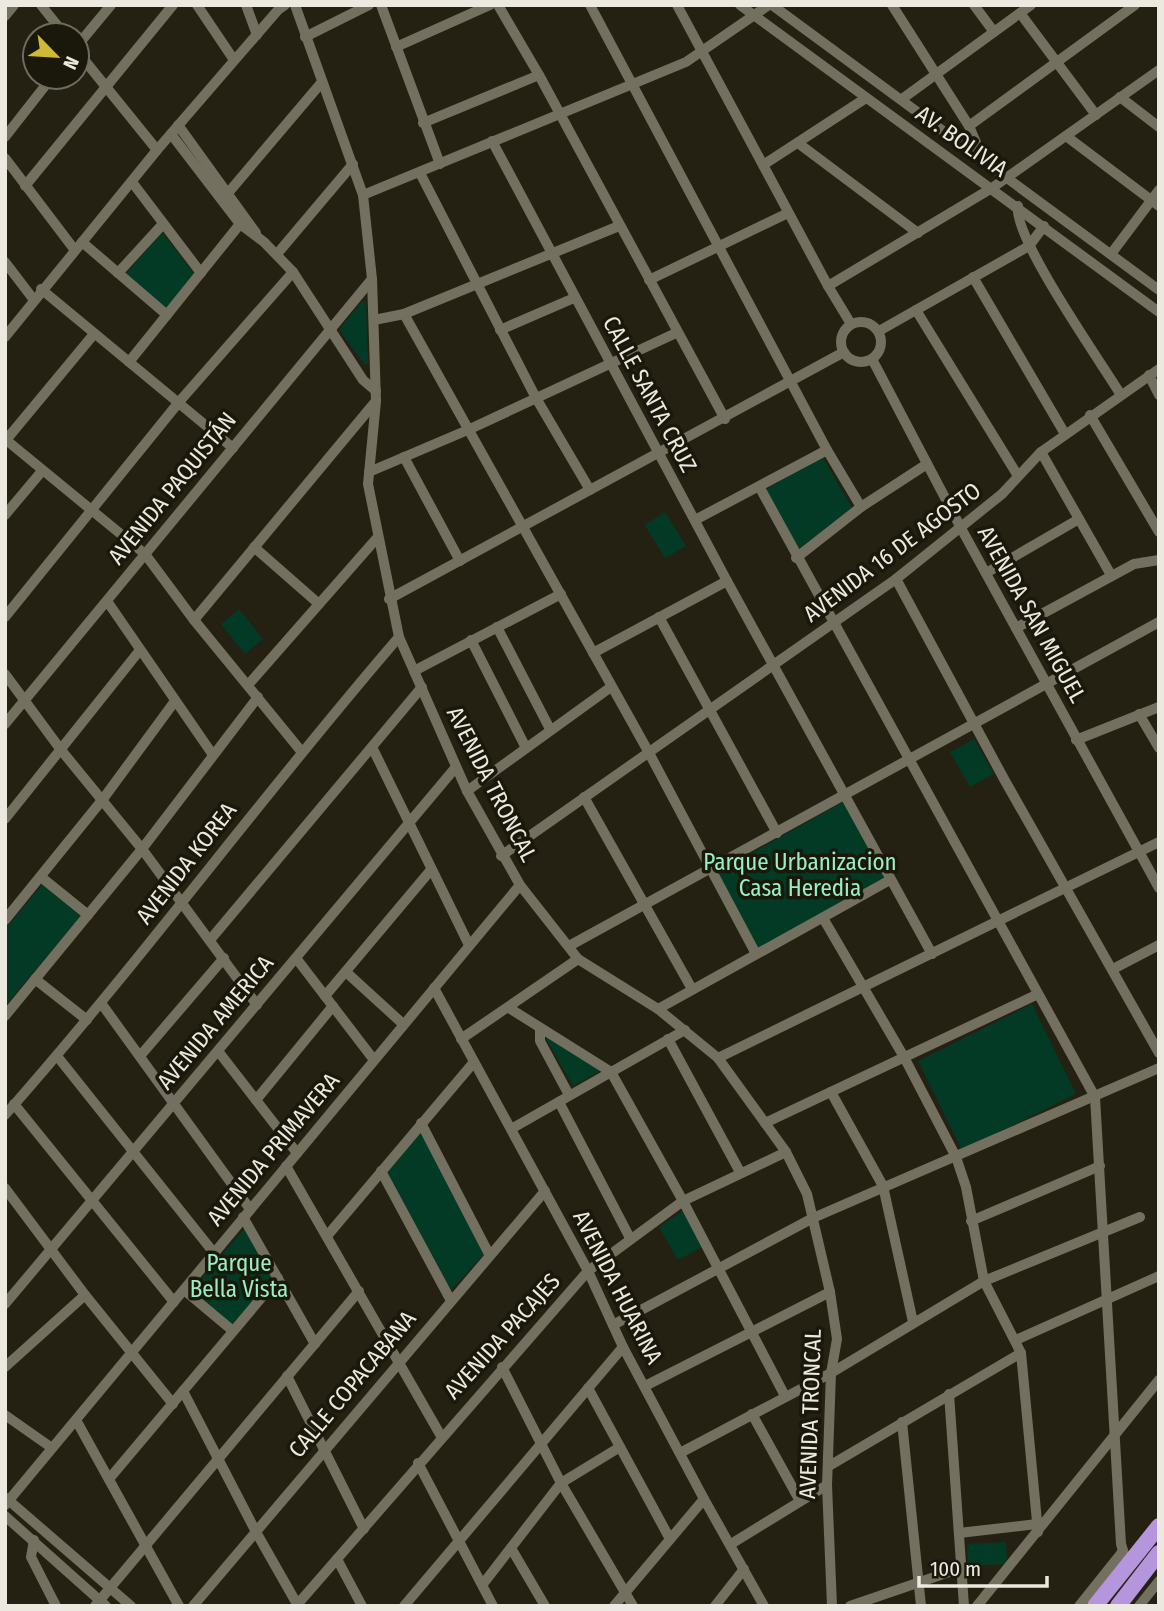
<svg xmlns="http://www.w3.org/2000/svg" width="1164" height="1611" viewBox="0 0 1164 1611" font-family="'Fira Sans Condensed',sans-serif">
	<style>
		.green { fill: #033a25 }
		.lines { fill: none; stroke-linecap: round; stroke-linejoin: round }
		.minor { stroke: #737060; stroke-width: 10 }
		.highway { stroke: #b595db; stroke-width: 16 }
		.labels { text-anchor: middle; stroke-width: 7; stroke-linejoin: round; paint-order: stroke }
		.street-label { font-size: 23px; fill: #ebe9e0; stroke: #1a180a }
		.park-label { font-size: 23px; fill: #9aeec5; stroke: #1a180a }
	</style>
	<rect width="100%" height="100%" fill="#242113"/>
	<g class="green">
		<polygon points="162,232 195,275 167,310 125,275"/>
		<polygon points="362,301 366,301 368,363 365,365 339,330"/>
		<polygon points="822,456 852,508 797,550 765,490"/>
		<polygon points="665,512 686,546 665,558 645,525"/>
		<polygon points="239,609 263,639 245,654 221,624"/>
		<polygon points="974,739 994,774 970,787 950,752"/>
		<polygon points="843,802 885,878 758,949 716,873"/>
		<polygon points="43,884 81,916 5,1006 5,929"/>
		<polygon points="1032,1004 1076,1094 962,1150 918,1061"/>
		<polygon points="542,1032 600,1071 573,1086"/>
		<polygon points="421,1132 485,1253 451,1290 386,1170"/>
		<polygon points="683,1211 702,1247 678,1260 659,1227"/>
		<polygon points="244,1229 274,1279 231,1326 190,1292"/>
		<polygon points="1006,1542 1007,1564 968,1566 967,1544"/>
	</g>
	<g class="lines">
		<g class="minor">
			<polyline points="41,5 65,35"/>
			<polyline points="197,5 234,60"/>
			<polyline points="246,5 257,35"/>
			<polyline points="295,5 363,195 372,279 376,401 368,484 399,637 467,791 520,885 578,959 658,1009 718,1058 786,1152 807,1194 830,1292 837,1339 831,1373 827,1485 832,1606"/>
			<polyline points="381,5 440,164"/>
			<polyline points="498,5 539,75 725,419"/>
			<polyline points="590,5 827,450 861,507"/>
			<polyline points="677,5 828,286 851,324"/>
			<polyline points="740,5 1159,312"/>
			<polyline points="772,5 1159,290"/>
			<polyline points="892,5 969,126 983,159"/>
			<polyline points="974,5 994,32"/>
			<polyline points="1020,13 1096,115"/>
			<polyline points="5,16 14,5"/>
			<polyline points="305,37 369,5"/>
			<polyline points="77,46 111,5"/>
			<polyline points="396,47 490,5"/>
			<polyline points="77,51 157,150"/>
			<polyline points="1120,97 1159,127"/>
			<polyline points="902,99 1031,5"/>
			<polyline points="423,123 539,75"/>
			<polyline points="178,125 256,233"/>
			<polyline points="969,126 1135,5"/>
			<polyline points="171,134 240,224 264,242 293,272 363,380 376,391"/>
			<polyline points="1066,136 1159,206"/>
			<polyline points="5,137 52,77"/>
			<polyline points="492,141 727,581 932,954"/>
			<polyline points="798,143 918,233"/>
			<polyline points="5,158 74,249"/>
			<polyline points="763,165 866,98"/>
			<polyline points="420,173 536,398 590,490"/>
			<polyline points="132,182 201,273"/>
			<polyline points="25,186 173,5"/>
			<polyline points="363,195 686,62 769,5"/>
			<polyline points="223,199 322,82"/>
			<path d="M1018,206C1012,236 1101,362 1121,395"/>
			<polyline points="82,242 167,315"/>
			<polyline points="277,254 353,164"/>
			<polyline points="1111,254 1159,190"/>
			<polyline points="5,262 34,300"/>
			<polyline points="118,273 162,225"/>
			<polyline points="973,277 1065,434"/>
			<polyline points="649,280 788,213"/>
			<polyline points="828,286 992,188 1159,70"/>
			<polyline points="41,289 233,448"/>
			<polyline points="916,310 1018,476"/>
			<polyline points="404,314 648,751 756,954"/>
			<polyline points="374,320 404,314 619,226"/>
			<circle cx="861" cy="342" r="20"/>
			<polyline points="500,330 574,298"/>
			<polyline points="879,331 1029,246 1044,226"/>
			<polyline points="5,337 157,150 278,10 285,5"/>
			<polyline points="872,359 962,530 1159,888"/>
			<polyline points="129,362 240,224"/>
			<polyline points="1149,375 1159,395"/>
			<polyline points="1090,415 1159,532"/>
			<polyline points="5,439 145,554 194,620 301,751"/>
			<polyline points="6,440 94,334"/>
			<polyline points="1041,452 1111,575"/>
			<polyline points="404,457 460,561"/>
			<polyline points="369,472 470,429 676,333"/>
			<polyline points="760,488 1095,1097 1121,1544 1124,1554 1131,1560"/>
			<polyline points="5,515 42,471"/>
			<polyline points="695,520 827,450"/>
			<polyline points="254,547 319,604"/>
			<polyline points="796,558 861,507 927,464"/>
			<polyline points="986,573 1079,519"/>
			<polyline points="896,579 1004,779 1159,1053"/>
			<polyline points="389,599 844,352"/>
			<polyline points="107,601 213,755"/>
			<polyline points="5,617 179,402 293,272"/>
			<polyline points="659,617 777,833"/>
			<polyline points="194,620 376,401"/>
			<polyline points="497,627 550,729"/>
			<polyline points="1016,628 1134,564 1159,560"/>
			<polyline points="471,640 525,746"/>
			<polyline points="593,653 727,581"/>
			<polyline points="414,671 561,594"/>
			<polyline points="5,674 61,750 142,849 257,1005"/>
			<polyline points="248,685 377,538"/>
			<polyline points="1139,714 1159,748"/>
			<polyline points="5,724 372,279"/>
			<polyline points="1076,740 1159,707"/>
			<polyline points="372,747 469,945"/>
			<polyline points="467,791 611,687"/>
			<polyline points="584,797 692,989"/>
			<polyline points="5,819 140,650"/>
			<polyline points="501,856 896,579 1002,494 1041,452 1159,369"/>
			<polyline points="41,877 88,915"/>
			<polyline points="823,918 904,1057 956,1157 966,1187 984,1281 1021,1353 1038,1532"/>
			<polyline points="5,920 103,799 175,701"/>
			<polyline points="210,940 422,687"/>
			<polyline points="569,946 1159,622"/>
			<polyline points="296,958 374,1060"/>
			<polyline points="1113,969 1159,945"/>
			<polyline points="346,972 403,1024"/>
			<polyline points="35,979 87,1020"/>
			<polyline points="434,988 588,1271 623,1347 704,1499 764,1606"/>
			<polyline points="325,996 430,871"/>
			<polyline points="101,1003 250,1209"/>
			<polyline points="509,1008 611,1072 683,1201 785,1396"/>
			<polyline points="658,1009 890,880"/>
			<polyline points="5,1016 142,849 258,697"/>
			<polyline points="540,1028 540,1041 569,1095"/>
			<polyline points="461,1039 578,959"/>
			<polyline points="668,1039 740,1172"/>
			<polyline points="218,1051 297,1153"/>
			<polyline points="57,1056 214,1253"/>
			<polyline points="140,1056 224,958"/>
			<polyline points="718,1058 1159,842"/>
			<polyline points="831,1092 883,1186 913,1322"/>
			<polyline points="256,1100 333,1006"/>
			<polyline points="559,1102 630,1238"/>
			<polyline points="14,1104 174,1302"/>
			<path d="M5,1115C142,960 264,793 399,637"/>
			<polyline points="421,1123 489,1254"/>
			<polyline points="765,1123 1036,995"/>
			<polyline points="511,1129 685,1030"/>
			<polyline points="286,1166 441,1436"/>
			<polyline points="381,1171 450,1299"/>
			<polyline points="5,1188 85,1295 173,1404"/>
			<polyline points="243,1217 315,1344"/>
			<polyline points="971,1221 1100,1166"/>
			<polyline points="327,1236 474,1062"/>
			<polyline points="184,1290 233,1331"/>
			<polyline points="5,1304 456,767"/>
			<polyline points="613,1325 813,1218 1159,1068"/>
			<polyline points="1016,1340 1159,1276"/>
			<polyline points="5,1367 85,1295"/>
			<polyline points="502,1367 561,1483 633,1606"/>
			<polyline points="287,1376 364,1529"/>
			<polyline points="645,1386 830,1292"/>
			<polyline points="588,1388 670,1539"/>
			<polyline points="183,1391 256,1532 297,1604"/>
			<polyline points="949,1394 964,1606"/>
			<polyline points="752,1414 800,1501"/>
			<polyline points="5,1415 52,1448"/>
			<polyline points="76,1420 179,1606"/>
			<polyline points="902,1422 921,1606"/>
			<polyline points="680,1453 831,1373 984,1281 1140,1217"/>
			<polyline points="418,1463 493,1606"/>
			<polyline points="829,1466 1021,1353"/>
			<polyline points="109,1479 278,1278"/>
			<polyline points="6,1498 131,1606"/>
			<polyline points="5,1505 520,885"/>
			<polyline points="5,1516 106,1606"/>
			<polyline points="959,1533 1037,1524"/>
			<polyline points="34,1540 31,1557 56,1606"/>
			<polyline points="731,1544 827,1485"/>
			<polyline points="511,1548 545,1606"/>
			<polyline points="337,1559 362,1606"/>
			<polyline points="483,1584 561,1483 620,1447"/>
			<polyline points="95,1606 359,1291"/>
			<polyline points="193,1606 545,1191"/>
			<polyline points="296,1606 588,1271 683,1201 786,1152"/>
			<polyline points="404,1606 623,1347"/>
			<polyline points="614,1606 704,1499"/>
			<polyline points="715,1606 744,1569"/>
			<polyline points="850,1606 961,1568"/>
			<polyline points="977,1606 1159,1380"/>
			<polyline points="1079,1606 1123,1551"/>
			<polyline points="1139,1606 1159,1581"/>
		</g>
		<g class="highway">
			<polyline points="1095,1606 1159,1526"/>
			<polyline points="1118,1606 1159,1553"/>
		</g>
	</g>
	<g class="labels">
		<g class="street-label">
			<text transform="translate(962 141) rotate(35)" y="8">AV. BOLIVIA</text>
			<text transform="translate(650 394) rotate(62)" y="8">CALLE SANTA CRUZ</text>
			<text transform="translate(172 488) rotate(-51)" y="8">AVENIDA PAQUISTÁN</text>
			<text transform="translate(892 552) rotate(-37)" y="8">AVENIDA 16 DE AGOSTO</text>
			<text transform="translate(1032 614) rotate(61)" y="8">AVENIDA SAN MIGUEL</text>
			<text transform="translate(492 784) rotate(63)" y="8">AVENIDA TRONCAL</text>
			<text transform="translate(186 863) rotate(-52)" y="8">AVENIDA KOREA</text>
			<text transform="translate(215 1022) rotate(-50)" y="8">AVENIDA AMERICA</text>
			<text transform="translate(273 1149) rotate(-50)" y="8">AVENIDA PRIMAVERA</text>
			<text transform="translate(618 1287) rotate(63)" y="8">AVENIDA HUARINA</text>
			<text transform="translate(502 1336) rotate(-48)" y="8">AVENIDA PACAJES</text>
			<text transform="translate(352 1384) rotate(-50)" y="8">CALLE COPACABANA</text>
			<text transform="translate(810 1414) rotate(-88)" y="8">AVENIDA TRONCAL</text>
		</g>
		<g class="park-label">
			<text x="800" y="870">Parque Urbanizacion<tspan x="800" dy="26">Casa Heredia</tspan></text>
			<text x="239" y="1271">Parque<tspan x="239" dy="26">Bella Vista</tspan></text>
		</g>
	</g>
	<rect width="1164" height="1611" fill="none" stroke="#ebe9e0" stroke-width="14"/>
	<g transform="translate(56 56) rotate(115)"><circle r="33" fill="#1a180a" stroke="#6e6c60" stroke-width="2"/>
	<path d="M0-5L12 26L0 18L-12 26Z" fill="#cfb837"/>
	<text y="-10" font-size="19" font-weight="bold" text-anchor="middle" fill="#ebe9e0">N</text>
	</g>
	<path d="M919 1576v10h128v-10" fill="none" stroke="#ebe9e0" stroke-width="3.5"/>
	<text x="930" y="1576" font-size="21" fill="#ebe9e0" stroke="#1a180a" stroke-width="5" paint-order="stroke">100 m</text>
</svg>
